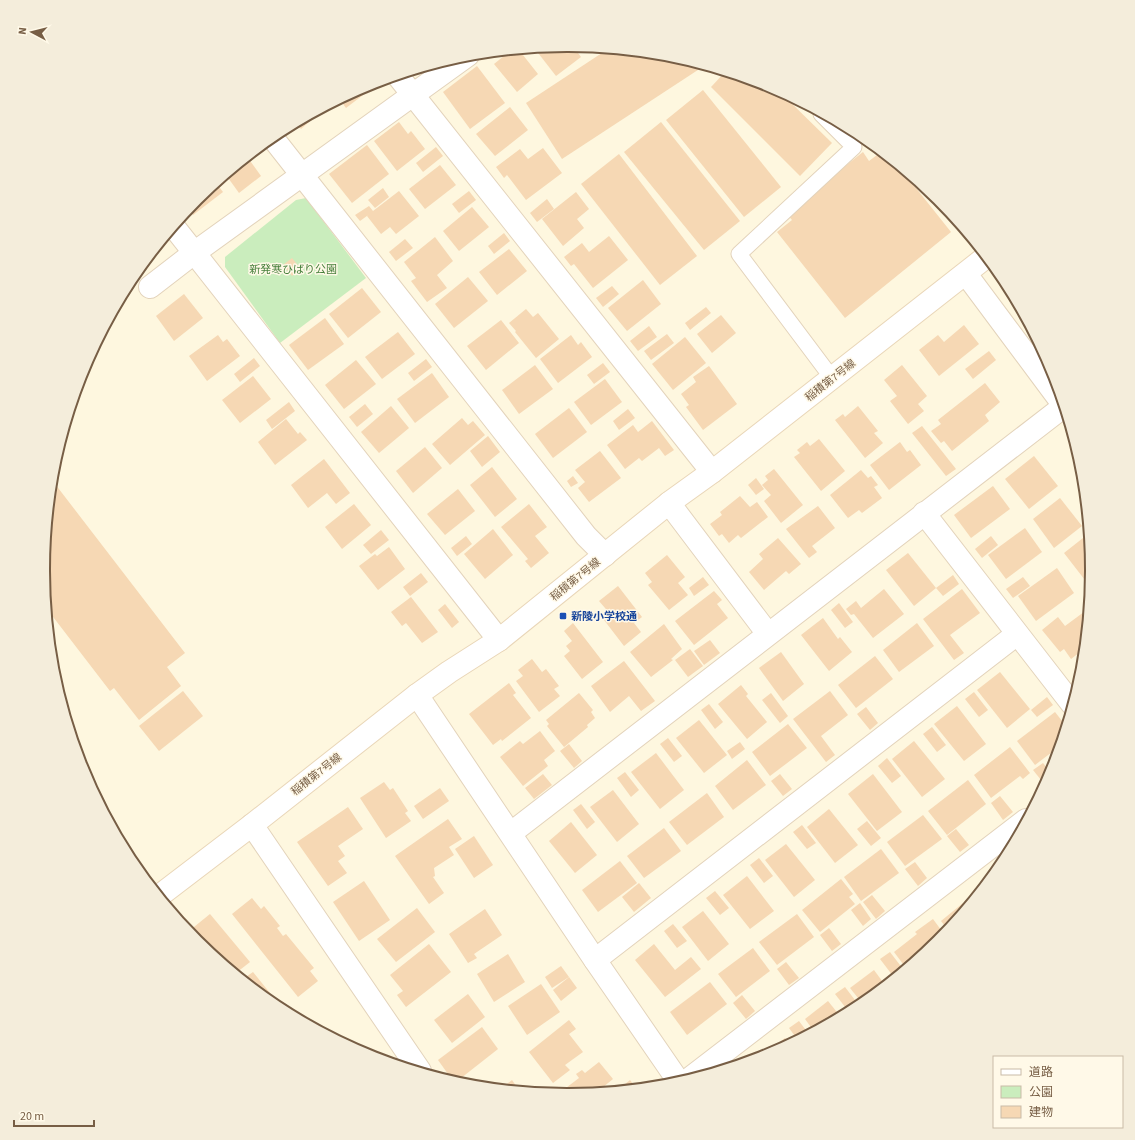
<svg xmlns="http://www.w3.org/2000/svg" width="1135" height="1140" viewBox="0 0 1135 1140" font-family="'Source Sans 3','Noto Sans JP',sans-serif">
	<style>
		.green { fill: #caedbd }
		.building { fill: #f6d8b4 }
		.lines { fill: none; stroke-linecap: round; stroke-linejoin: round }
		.lane-casing { stroke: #e3d3bb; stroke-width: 17 }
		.street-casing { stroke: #e3d3bb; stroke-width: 24 }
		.secondary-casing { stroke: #e9d6b8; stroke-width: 24 }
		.lane { stroke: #fff; stroke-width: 15 }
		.street { stroke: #fff; stroke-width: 22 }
		.secondary { stroke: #fff; stroke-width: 22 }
		.transit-dot { fill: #1a4fb4; stroke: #fff9e8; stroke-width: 1.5 }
		.labels { text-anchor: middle; stroke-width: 3; stroke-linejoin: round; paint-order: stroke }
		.park-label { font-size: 11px; fill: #467f3b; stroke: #fff9e8 }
		.street-label { font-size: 11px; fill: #775e45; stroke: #fff9e8 }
		.transit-label { font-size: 11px; font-weight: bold; fill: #164399; stroke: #fff9e8; text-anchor: start }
		.rim { fill: none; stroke: #775e45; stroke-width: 2 }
	</style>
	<rect width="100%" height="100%" fill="#fef7df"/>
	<polygon class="green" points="306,198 366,278 280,343 225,267 225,257 296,200"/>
	<g class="building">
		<polygon points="568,46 573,46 581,57 556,76 535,49"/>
		<polygon points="608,49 670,56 704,66 562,159 526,103"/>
		<polygon points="519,50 538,74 517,92 494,64 510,51"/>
		<polygon points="477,66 505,103 470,129 443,92"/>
		<polygon points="725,72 768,86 780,92 832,143 800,176 711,87"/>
		<polygon points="363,87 367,92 346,108 340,100"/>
		<polygon points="703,90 781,187 744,217 666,120"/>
		<polygon points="510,107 528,130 495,156 476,134"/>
		<polygon points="325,108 301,129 296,123"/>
		<polygon points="399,122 408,134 411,131 425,149 397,171 374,141"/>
		<polygon points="661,122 740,221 704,250 624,152"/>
		<polygon points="367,145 389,174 352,203 329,174"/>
		<polygon points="436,147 443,156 423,172 416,163"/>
		<polygon points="543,148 562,173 526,200 507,175 504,178 496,167 520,149 528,159"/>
		<polygon points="863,152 869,161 881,152 900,168 951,232 845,318 777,232 792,220 786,213"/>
		<polygon points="619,154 697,256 660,285 581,184"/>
		<polygon points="248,158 261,176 239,193 226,175"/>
		<polygon points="440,165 456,185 425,209 409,189"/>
		<polygon points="216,183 223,192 193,215 188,209 197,199"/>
		<polygon points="383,188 389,197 375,208 368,200"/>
		<polygon points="399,191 419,216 396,234 390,227 381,234 367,216 371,213 360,221 355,215 369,206 373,211"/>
		<polygon points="469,191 476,200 459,213 452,204"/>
		<polygon points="576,192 589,209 577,219 584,228 563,246 542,219"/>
		<polygon points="547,199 554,209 537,222 530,213"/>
		<polygon points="472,207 489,227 459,251 443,231"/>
		<polygon points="504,233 510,241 494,254 488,246"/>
		<polygon points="609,236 628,260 593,288 574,264 571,266 564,257 582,243 589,252"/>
		<polygon points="435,237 453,261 437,275 447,288 427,302 411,281 416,278 404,262"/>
		<polygon points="405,239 413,248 396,261 389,252"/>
		<polygon points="509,249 527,271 497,295 479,272"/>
		<polygon points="292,258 301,269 292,276 283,265"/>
		<polygon points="147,259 150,264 134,276"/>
		<polygon points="468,277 488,301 454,328 435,304"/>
		<polygon points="643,280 661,304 627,331 608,308"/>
		<polygon points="612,286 619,294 603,307 596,298"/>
		<polygon points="362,288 381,312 348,338 329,314"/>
		<polygon points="184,294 203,318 174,341 156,316"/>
		<polygon points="706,307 711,313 690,330 685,323"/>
		<polygon points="526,309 533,317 538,313 559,339 536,358 515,332 516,331 509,323"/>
		<polygon points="721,315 736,333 712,353 697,334"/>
		<polygon points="325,318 344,344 308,370 289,345"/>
		<polygon points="501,320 519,343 486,370 467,346"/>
		<polygon points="964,325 979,344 939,376 919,350 938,335 944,342"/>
		<polygon points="649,326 657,337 638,351 630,341"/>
		<polygon points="398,332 415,354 382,379 365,357"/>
		<polygon points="667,334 674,343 651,360 644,351"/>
		<polygon points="218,335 223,342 227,339 240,356 207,381 189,356"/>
		<polygon points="571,335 578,345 581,342 592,357 558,383 540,359"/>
		<polygon points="685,337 706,363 673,390 652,364"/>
		<polygon points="989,351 996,360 973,379 965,369"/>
		<polygon points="254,358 260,366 240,382 234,374"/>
		<polygon points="426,359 432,367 414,381 408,373"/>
		<polygon points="356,360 376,384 344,409 325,385"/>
		<polygon points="603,363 610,372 594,384 587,375"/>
		<polygon points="535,365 553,389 519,414 502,390"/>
		<polygon points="902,365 927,396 918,404 924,411 908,424 890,401 897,396 884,380"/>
		<polygon points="709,366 737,404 703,430 686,407 689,405 681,394 696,382 693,377"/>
		<polygon points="432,373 449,397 415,423 397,399"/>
		<polygon points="253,376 271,399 240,423 222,400"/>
		<polygon points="605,379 622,402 591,425 574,402"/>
		<polygon points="985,383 1000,402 985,415 989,421 952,451 944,441 941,443 931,431 941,424 938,420"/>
		<polygon points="289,402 295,411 272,429 266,420"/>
		<polygon points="365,404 373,414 357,427 349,417"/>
		<polygon points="391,406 409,428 379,453 361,432"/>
		<polygon points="858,406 878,431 874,433 883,443 865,458 835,420 843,414 845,417"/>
		<polygon points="569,408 587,432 553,458 535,434"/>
		<polygon points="628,409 635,418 619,430 613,421"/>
		<polygon points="462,418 468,425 473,421 485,435 450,465 432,444"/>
		<polygon points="286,419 298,434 300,432 307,440 275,465 258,442"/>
		<polygon points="652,421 674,450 665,456 659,448 642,461 639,458 625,469 607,445 633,425 638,432"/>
		<polygon points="922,426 956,469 946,476 912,433"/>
		<polygon points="488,436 500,452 482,467 470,451"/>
		<polygon points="819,439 845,471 821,491 794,457 800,453 797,450 807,442 810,446"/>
		<polygon points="900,442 907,452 910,450 921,465 889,490 870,465"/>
		<polygon points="425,447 442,468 413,493 396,471"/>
		<polygon points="600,451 621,478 589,502 578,488 585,482 575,470"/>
		<polygon points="1034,456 1058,486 1029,509 1005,479"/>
		<polygon points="324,459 350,493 336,504 327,493 308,508 291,485"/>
		<polygon points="492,467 517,499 495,517 470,485"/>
		<polygon points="774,469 803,505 781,523 764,501 771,495 762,485 768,480 765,476"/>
		<polygon points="861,470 868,478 871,476 878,485 874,487 882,498 862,513 859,510 848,518 830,495"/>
		<polygon points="573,476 578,483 571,487 567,481"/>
		<polygon points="756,478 764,489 756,495 748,485"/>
		<polygon points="52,480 185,653 167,667 181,686 139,720 114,688 110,691 47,609 43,570"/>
		<polygon points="993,486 1010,509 971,538 954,515"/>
		<polygon points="458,489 475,511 445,535 427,514"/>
		<polygon points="740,496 750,507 757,502 768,517 741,538 738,535 729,543 722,534 719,536 710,524 722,515 720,512"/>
		<polygon points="1060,498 1082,526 1054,548 1033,519"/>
		<polygon points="354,504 371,525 342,549 325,527"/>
		<polygon points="529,504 547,527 535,536 549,553 531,568 525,561 528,559 501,527"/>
		<polygon points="818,506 835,528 812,546 817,552 809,558 786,529"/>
		<polygon points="1025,528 1042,552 1006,579 988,555"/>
		<polygon points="493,529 513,555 485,579 464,554"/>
		<polygon points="381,530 389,540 371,554 363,545"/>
		<polygon points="466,536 472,544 457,556 451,548"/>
		<polygon points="991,536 998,545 982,558 975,549"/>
		<polygon points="778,538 801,564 789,574 786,571 764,590 749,572 763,559 759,554"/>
		<polygon points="1083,538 1087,543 1089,541 1092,570 1091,581 1088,584 1064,553"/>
		<polygon points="389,547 405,569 378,590 359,566 375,554 377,556"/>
		<polygon points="908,553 936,588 914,606 886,570"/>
		<polygon points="667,555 685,577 678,583 688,595 669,610 648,585 652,582 645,573"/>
		<polygon points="1057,568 1074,593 1036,621 1018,596"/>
		<polygon points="421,573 428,582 410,596 403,587"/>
		<polygon points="953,575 959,584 943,596 936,588"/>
		<polygon points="703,577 709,585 694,596 689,588"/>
		<polygon points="1023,577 1030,586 1013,598 1006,589"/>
		<polygon points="618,586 642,617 634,623 641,632 624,646 604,620 611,615 599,601"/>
		<polygon points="884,589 904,614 873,638 854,614 851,615 846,609 856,601 861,608"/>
		<polygon points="962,589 980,613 950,635 964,653 954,660 923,619"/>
		<polygon points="714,591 722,600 717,604 728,618 694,645 675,621"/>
		<polygon points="411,597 438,632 422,643 406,623 402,626 391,612"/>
		<polygon points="839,603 853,622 845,628 831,610"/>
		<polygon points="445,604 459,622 452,628 438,610"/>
		<polygon points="1088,609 1084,649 1071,659 1064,649 1060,652 1042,630 1058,617 1065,626"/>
		<polygon points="823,618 838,639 840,637 852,652 829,671 801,635"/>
		<polygon points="573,623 603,662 582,679 564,656 570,651 566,646 572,641 564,631"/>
		<polygon points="917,623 934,646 899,672 883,650"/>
		<polygon points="664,624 682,649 671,659 673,660 651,677 630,652"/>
		<polygon points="710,640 720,653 704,665 694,651"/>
		<polygon points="690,649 703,666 688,677 675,660"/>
		<polygon points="781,652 804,684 783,701 759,668"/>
		<polygon points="875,656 893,679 856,708 838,685"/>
		<polygon points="532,659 542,672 546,669 559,686 554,689 560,696 539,712 516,681 523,676 518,670"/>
		<polygon points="624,661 655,701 641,711 629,696 610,712 591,686"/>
		<polygon points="1000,672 1030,709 1007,728 977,690"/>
		<polygon points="509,683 516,693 513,695 531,718 502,741 501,739 493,745 469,714"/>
		<polygon points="741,685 748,694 746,696 767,722 747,739 718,704"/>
		<polygon points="183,691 203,716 159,751 139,726"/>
		<polygon points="830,691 848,715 821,736 835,755 826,762 793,719"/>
		<polygon points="974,692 988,710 979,717 965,699"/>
		<polygon points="579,693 593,710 591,712 595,718 587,725 588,727 564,747 547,726 549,724 546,720"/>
		<polygon points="771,693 788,716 780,723 762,700"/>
		<polygon points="1047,697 1053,705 1037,717 1031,710"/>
		<polygon points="709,704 723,722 715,729 701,710"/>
		<polygon points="957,706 986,744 964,761 934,724"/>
		<polygon points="866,707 878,723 870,730 857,714"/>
		<polygon points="1055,712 1066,726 1060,746 1035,765 1017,741"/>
		<polygon points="699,720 727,755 704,773 676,738"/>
		<polygon points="788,724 807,748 770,776 752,752"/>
		<polygon points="932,727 946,745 937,752 923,734"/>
		<polygon points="540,731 555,751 544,760 548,766 523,786 500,757 520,741 523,744"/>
		<polygon points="668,738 682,756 674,762 660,744"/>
		<polygon points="914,741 945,779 922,797 892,759"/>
		<polygon points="740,742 745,749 732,759 727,751"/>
		<polygon points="569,744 582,761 574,768 560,751"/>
		<polygon points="1010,747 1030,773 1023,779 1020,776 991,798 974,775"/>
		<polygon points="656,753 684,790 660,809 631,772"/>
		<polygon points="887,758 901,776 892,783 878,766"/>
		<polygon points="747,760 766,785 733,810 715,786"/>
		<polygon points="1043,763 1051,773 1045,785 1033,770"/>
		<polygon points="625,772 639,790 631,797 617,778"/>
		<polygon points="543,774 552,785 534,799 525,788"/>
		<polygon points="780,774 792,789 783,796 771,781"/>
		<polygon points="873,774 902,812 877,831 848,794"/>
		<polygon points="968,780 986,804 947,835 928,811"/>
		<polygon points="384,782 390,790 393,788 408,811 405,813 411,821 386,838 360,798"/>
		<polygon points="440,788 449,801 423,819 414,806"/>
		<polygon points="613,790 639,824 617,842 590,807"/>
		<polygon points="707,793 724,817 687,845 669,822"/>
		<polygon points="1000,796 1013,812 1003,820 991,803"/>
		<polygon points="581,804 595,822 587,829 573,810"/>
		<polygon points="348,807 363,829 338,846 345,856 338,861 347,873 328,886 297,842"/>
		<polygon points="829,809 858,845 835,863 807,827"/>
		<polygon points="923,815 942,839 905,866 887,842"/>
		<polygon points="448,819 462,839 449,847 454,855 434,868 435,876 433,877 444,893 429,904 395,856"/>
		<polygon points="867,821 881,838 871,846 857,829"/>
		<polygon points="571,822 597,855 575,873 549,841"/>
		<polygon points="802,825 816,843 807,849 793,832"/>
		<polygon points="664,828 681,851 644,878 627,856"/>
		<polygon points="956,829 969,845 960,852 947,836"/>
		<polygon points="474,836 493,865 474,878 455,849"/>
		<polygon points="786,844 815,880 794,897 765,860"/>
		<polygon points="881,849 899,873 861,901 844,877"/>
		<polygon points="759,858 773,876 764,883 750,865"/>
		<polygon points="620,861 637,883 598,912 582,890"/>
		<polygon points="915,862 927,878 918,886 905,869"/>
		<polygon points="747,876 774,911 750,929 723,895"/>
		<polygon points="841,879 853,894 849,897 855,904 820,932 802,910"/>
		<polygon points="364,881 390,920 359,941 333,902"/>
		<polygon points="639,883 651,898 634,912 622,897"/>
		<polygon points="715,891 729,908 720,915 706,898"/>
		<polygon points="872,895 885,911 876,919 863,902"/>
		<polygon points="252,898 261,909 264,906 280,926 277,928 283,936 286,934 314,968 310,971 318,981 298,997 232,914"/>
		<polygon points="860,903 871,919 863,926 851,910"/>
		<polygon points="963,903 966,907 948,930 941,921"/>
		<polygon points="417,908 435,932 396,962 377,939"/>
		<polygon points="485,909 502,935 474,954 477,958 468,963 449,934"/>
		<polygon points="703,911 729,944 708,961 682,927"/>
		<polygon points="210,914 250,962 236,973 196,941 189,931"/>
		<polygon points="797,914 814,937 777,965 759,942"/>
		<polygon points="933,919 944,934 938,941 906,968 894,952 917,934 915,932"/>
		<polygon points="673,924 687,941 677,948 664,931"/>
		<polygon points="829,928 841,944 832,951 820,935"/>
		<polygon points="429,944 451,972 406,1007 397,995 403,991 390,975"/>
		<polygon points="654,944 675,970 691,957 701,969 665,997 635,960"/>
		<polygon points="753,948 770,971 736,997 718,974"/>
		<polygon points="890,952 903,969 893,976 880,959"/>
		<polygon points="508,954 525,982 494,1002 477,974"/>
		<polygon points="786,962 799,978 789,985 777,969"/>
		<polygon points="561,966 569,977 552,988 545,977"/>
		<polygon points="874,970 885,985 862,1003 850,988"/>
		<polygon points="253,972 270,993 265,997 243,979"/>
		<polygon points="569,977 577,988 561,1001 553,990"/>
		<polygon points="710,982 727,1004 687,1035 670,1012"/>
		<polygon points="541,984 560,1012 527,1035 508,1006"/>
		<polygon points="845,987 858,1004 849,1012 835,994"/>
		<polygon points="468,994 485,1017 452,1043 434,1020"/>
		<polygon points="742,995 755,1011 746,1019 733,1003"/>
		<polygon points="828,1001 840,1016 813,1030 805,1019"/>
		<polygon points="569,1020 576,1029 569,1034 583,1052 565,1065 570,1070 553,1083 529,1052"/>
		<polygon points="799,1021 808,1033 797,1039 789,1028"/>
		<polygon points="482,1027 498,1049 456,1082 453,1081 438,1060"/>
		<polygon points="785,1038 789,1043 764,1056 763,1055"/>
		<polygon points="599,1062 613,1079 597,1092 567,1094 558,1094 579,1078 576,1074 582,1070 585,1073"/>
		<polygon points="512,1080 519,1090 502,1088"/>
		<polygon points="630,1080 636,1088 618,1090"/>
	</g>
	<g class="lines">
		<g class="lane-casing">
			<polyline id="lane" points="821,114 854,147 739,254 832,378"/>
		</g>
		<g class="street-casing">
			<g id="street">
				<polyline points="398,76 712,472"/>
				<polyline points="272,137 586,536 605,555"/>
				<polyline points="174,227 499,640"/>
				<polyline points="966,274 1062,403"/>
				<polyline points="150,287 194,253 468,55"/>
				<polyline points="669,503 768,634"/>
				<polyline points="924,513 1072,704"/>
				<polyline points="417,695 595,960 679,1082"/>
				<polyline points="252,825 420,1071"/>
				<polyline points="511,833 1063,407"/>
				<polyline points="595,960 1017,634"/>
				<polyline points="689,1079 1026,820"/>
			</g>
		</g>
		<g class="secondary-casing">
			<polyline id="secondary" points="159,896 252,825 417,695 449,672 499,640 669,503 712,472 986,257"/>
		</g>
		<use href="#lane" class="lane"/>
		<use href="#street" class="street"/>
		<use href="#secondary" class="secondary"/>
	</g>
	<rect class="transit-dot" x="559" y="612" width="8" height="8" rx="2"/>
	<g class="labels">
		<g class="park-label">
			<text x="293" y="273">新発寒ひばり公園</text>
		</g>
		<g class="street-label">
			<text transform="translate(830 380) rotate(-38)" y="4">稲積第7号線</text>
			<text transform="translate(575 579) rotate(-39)" y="4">稲積第7号線</text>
			<text transform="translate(316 774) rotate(-38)" y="4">稲積第7号線</text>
		</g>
		<g class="transit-label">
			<text x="571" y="620">新陵小学校通</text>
		</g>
	</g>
	<path d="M0 0H1135V1140H0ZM567 52H568A517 517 0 0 1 1085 569V571A517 517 0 0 1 568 1088H567A517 517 0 0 1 50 571V569A517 517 0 0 1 567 52Z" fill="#f4eddb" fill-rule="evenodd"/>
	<path class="rim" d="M567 52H568A517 517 0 0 1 1085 569V571A517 517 0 0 1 568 1088H567A517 517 0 0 1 50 571V569A517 517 0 0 1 567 52Z"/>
	<rect x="993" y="1056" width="130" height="72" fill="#fff9e8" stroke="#c9bba7"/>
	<rect x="1001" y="1069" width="20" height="6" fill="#ffffff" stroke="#c9bba7"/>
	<text x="1029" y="1076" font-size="12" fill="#775e45">道路</text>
	<rect x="1001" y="1086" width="20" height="12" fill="#caedbd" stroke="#c9bba7"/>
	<text x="1029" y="1096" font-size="12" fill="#775e45">公園</text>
	<rect x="1001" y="1106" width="20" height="12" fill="#f6d8b4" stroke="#c9bba7"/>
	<text x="1029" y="1116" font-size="12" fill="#775e45">建物</text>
	<g transform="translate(32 32) rotate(277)" stroke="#fff9e8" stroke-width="3" paint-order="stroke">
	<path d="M0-3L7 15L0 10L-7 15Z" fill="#775e45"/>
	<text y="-6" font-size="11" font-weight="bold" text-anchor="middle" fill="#775e45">N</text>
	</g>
	<path d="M14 1120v6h80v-6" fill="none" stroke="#775e45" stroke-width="2"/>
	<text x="20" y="1120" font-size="12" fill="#775e45" stroke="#fff9e8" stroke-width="3" paint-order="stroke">20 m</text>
</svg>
